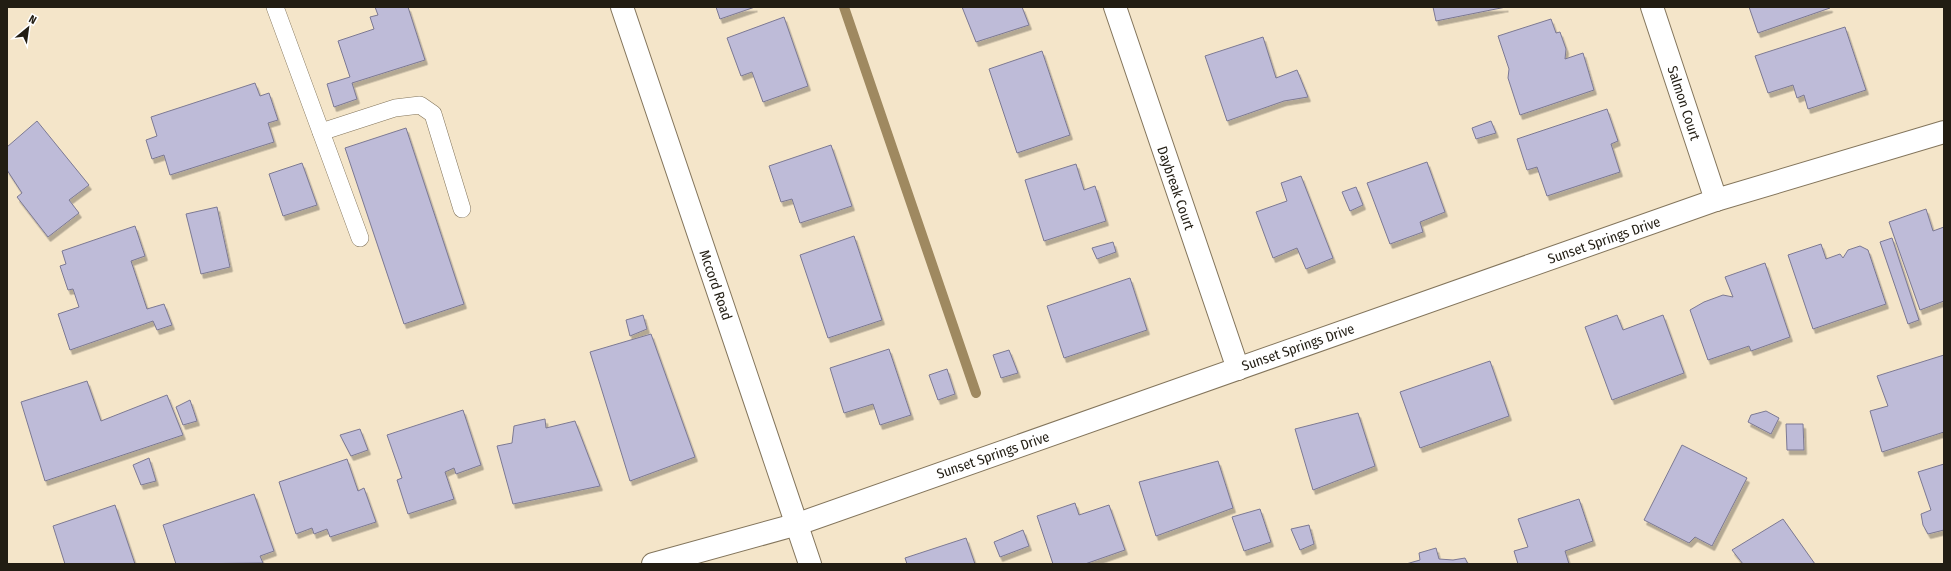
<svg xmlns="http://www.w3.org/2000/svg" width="1951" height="571" viewBox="0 0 1951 571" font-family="'Fira Sans Condensed',sans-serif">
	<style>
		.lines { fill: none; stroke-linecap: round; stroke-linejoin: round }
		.stream { stroke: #9f8960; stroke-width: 10 }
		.building { fill: #bebbd8; stroke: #7c7993; filter: url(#shadow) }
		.lane-casing { stroke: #83755c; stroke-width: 18 }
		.street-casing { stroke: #83755c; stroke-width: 24 }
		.lane { stroke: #fff; stroke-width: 17 }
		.street { stroke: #fff; stroke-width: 22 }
		.labels { text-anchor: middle; stroke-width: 4; stroke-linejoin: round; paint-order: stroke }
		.street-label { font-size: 14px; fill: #221d13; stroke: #fff }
	</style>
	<defs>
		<filter id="shadow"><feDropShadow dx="2.5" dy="4.5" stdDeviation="0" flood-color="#0004"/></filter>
	</defs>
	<rect width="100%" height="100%" fill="#f4e5c9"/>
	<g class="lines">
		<polyline class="stream" points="844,7 976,393"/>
	</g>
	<g class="building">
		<polygon points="375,7 408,7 425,60 352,83 357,99 334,107 327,84 350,77 338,41 374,29 370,17 378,15"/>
		<polygon points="716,7 755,7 720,19"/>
		<polygon points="962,7 1022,7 1029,25 976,42"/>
		<polygon points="1433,7 1506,7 1436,21"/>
		<polygon points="1749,7 1830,7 1830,8 1758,33"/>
		<polygon points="784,17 808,86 763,102 752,72 741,76 727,38"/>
		<polygon points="1551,19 1556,33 1560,32 1566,49 1565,59 1583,53 1594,90 1520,115 1508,78 1509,69 1498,36"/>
		<polygon points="1845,27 1866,90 1808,109 1804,95 1797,98 1793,85 1768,93 1755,56"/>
		<polygon points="1263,37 1276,78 1297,70 1308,97 1284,101 1227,121 1205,56"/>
		<polygon points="1042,51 1070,135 1017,153 989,69"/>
		<polygon points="255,83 260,96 269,93 278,120 268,123 274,142 170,175 164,155 152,159 146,140 157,136 151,117"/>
		<polygon points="1607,109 1618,141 1611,144 1620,172 1547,196 1537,167 1527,170 1517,139"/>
		<polygon points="37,121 89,185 69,200 79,213 48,237 17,197 22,193 7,170 7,147"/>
		<polygon points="1491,121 1496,133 1476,139 1472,128"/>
		<polygon points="406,128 464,304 404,324 345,148"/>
		<polygon points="831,145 852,206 800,223 792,199 781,202 769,166"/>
		<polygon points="1427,162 1445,212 1420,222 1423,232 1390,244 1367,183"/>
		<polygon points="302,163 317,205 283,216 269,174"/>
		<polygon points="1076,164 1084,190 1095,186 1106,221 1044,241 1025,180"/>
		<polygon points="1301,176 1333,258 1306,269 1297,248 1273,258 1256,212 1287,201 1281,183"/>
		<polygon points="1356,187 1363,205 1350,211 1342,192"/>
		<polygon points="217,207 230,267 201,274 186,214"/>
		<polygon points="1926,209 1933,231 1944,227 1944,301 1920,310 1889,222"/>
		<polygon points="135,226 145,256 131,261 147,309 164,304 172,325 157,330 153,321 70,350 58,314 79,307 73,289 68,290 60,266 66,264 62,251"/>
		<polygon points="854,236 882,320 828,338 800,255"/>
		<polygon points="1892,238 1919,320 1908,324 1880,242"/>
		<polygon points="1113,242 1116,252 1097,259 1092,248"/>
		<polygon points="1821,244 1826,259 1840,254 1843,258 1848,250 1860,246 1868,250 1886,304 1813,329 1788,255"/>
		<polygon points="1765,263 1790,337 1751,351 1749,346 1708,360 1690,310 1704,302 1723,295 1733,297 1725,277"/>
		<polygon points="1130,278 1147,330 1064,358 1047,306"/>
		<polygon points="643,315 647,329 630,336 626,320"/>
		<polygon points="1617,315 1623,330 1663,315 1684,373 1612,400 1585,327"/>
		<polygon points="651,334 695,457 630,481 590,352"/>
		<polygon points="889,349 911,415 880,425 873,404 844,413 830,368"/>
		<polygon points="1009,350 1018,373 1001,378 993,355"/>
		<polygon points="1944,355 1944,432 1882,452 1870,411 1888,406 1877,376"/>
		<polygon points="1490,361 1509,416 1420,448 1400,392"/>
		<polygon points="947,369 955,394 938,400 929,375"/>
		<polygon points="87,381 101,421 167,395 183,435 45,481 21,402"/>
		<polygon points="190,400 197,421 183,425 176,407"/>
		<polygon points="463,410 481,465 456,474 454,468 445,472 454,499 408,514 397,480 402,478 387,435"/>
		<polygon points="1766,411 1779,418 1771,434 1748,422 1751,415"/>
		<polygon points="1358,413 1375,466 1313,490 1295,429"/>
		<polygon points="545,419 546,428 575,421 600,486 513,504 497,446 512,443 514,426"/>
		<polygon points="1786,424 1803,424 1804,450 1787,450"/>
		<polygon points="360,429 368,450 351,456 340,435"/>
		<polygon points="1682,445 1747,478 1712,546 1695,537 1689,543 1644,520"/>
		<polygon points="149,458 156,481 141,485 133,465"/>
		<polygon points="347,459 358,491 364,488 376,522 330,537 327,529 314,534 312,528 296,534 279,482"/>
		<polygon points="1218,461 1233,508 1156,536 1139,482"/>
		<polygon points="1944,464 1944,530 1928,534 1923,525 1921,514 1931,510 1918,472"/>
		<polygon points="254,494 274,551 260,556 263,563 176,564 163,525"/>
		<polygon points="1579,499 1593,541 1565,551 1569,564 1518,564 1514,551 1528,547 1518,519"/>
		<polygon points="1075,503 1079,515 1109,505 1125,550 1085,564 1053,564 1037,516"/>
		<polygon points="115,505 135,564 65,564 53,526"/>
		<polygon points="1260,509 1271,542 1244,551 1232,517"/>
		<polygon points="1783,519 1815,564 1743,564 1732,550"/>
		<polygon points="1309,525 1314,544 1300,550 1291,529"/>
		<polygon points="1023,530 1029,546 1000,557 994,542"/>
		<polygon points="966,538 975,564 907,564 905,558"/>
		<polygon points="1436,548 1439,559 1453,560 1465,558 1468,564 1406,564 1420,560 1419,553"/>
	</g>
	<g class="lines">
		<g class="lane-casing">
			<g id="lane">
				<polyline points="275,7 360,238"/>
				<polyline points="321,132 395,108 420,105 433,114 462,209"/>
			</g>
		</g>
		<g class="street-casing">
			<g id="street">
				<polyline points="622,7 810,564"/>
				<polyline points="1115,7 1238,369"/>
				<polyline points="1652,7 1716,200"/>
				<polyline points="653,564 798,524 1716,200 1944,132"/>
			</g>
		</g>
		<use href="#lane" class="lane"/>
		<use href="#street" class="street"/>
	</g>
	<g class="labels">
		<g class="street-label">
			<text transform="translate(1684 103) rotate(72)" y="5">Salmon Court</text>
			<text transform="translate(1176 188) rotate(71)" y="5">Daybreak Court</text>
			<text transform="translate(1604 240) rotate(-19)" y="5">Sunset Springs Drive</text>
			<text transform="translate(716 285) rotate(71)" y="5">Mccord Road</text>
			<text transform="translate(1298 347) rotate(-19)" y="5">Sunset Springs Drive</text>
			<text transform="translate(993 455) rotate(-19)" y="5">Sunset Springs Drive</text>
		</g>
	</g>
	<rect width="1951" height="571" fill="none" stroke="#221d13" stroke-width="16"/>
	<g transform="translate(28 28) rotate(29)" stroke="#ffffff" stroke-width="3" paint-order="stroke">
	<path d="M0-3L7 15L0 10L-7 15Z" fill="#221d13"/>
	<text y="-6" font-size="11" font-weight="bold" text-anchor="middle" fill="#221d13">N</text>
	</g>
</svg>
